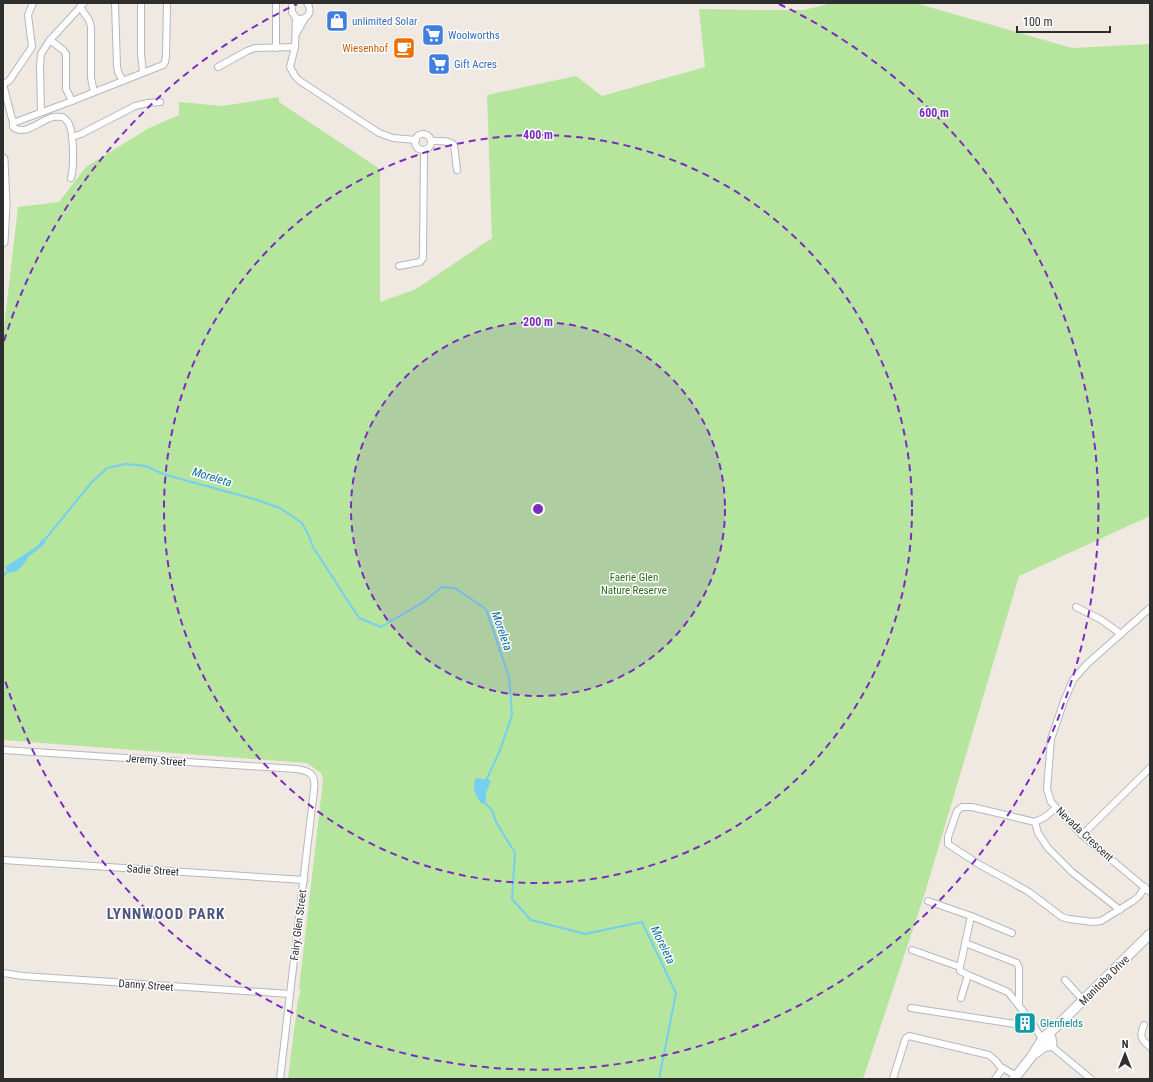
<svg xmlns="http://www.w3.org/2000/svg" width="1153" height="1082" viewBox="0 0 1153 1082" font-family="'Roboto Condensed',sans-serif">
	<style>
		.green { fill: #b6e59e }
		.water { fill: #75cff0 }
		.lines { fill: none; stroke-linecap: round; stroke-linejoin: round }
		.stream { stroke: #75cff0; stroke-width: 2 }
		.street-casing { stroke: #b4b7c1; stroke-width: 8 }
		.secondary-casing { stroke: #b4b7c1; stroke-width: 11 }
		.street { stroke: #fff; stroke-width: 6 }
		.secondary { stroke: #fff; stroke-width: 9 }
		.ring { fill: none; stroke: #7b2cbf; stroke-width: 2; stroke-dasharray: 7 5 }
		.labels { text-anchor: middle; stroke-width: 3; stroke-linejoin: round; paint-order: stroke }
		.shop-label { font-size: 11px; fill: #366cbe; stroke: #fff; text-anchor: start }
		.food-label { font-size: 11px; fill: #c56008; stroke: #fff; text-anchor: end }
		.park-label { font-size: 11px; fill: #2c6e1b; stroke: #fff }
		.street-label { font-size: 11px; fill: #2e2e2e; stroke: #fff }
		.culture-label { font-size: 11px; fill: #0d838f; stroke: #fff; text-anchor: start }
		.water-label { font-size: 12px; font-style: italic; fill: #0d6fa3; stroke: #fff }
		.district-label { font-size: 15px; font-weight: bold; letter-spacing: 1px; fill: #4d5680; stroke: #fff }
		.centre { fill: #7b2cbf; stroke: #fff; stroke-width: 2 }
		.ring-label { font-size: 12px; text-anchor: middle; font-weight: bold; fill: #7b2cbf; stroke: #fff; stroke-width: 3; stroke-linejoin: round; paint-order: stroke }
	</style>
	<rect width="100%" height="100%" fill="#efe9e1"/>
	<polygon class="green" points="832,3 915,3 1072,48 1150,44 1150,516 1019,576 925,893 863,1079 288,1079 298,999 299,998 300,992 301,990 299,989 323,780 321,773 307,763 3,740 3,336 18,207 59,202 86,167 149,128 179,115 179,102 222,106 279,97 279,102 380,169 380,302 416,289 492,238 487,95 576,76 602,96 705,67 699,9 754,10 804,10"/>
	<g class="water">
		<polygon points="41,539 46,542 39,549 29,556 23,565 17,571 9,573 5,567 36,547 40,543"/>
		<path d="M476,778L489,780L491,781L486,793V802L482,804C476,797 471,787 476,778Z"/>
	</g>
	<g class="lines">
		<g class="stream">
			<polyline points="43,542 91,483 107,468 126,464 146,466 161,473 177,478 254,499 280,508 302,523 309,536 313,547 359,618 381,627 422,603 442,587 455,588 486,609 509,677 512,715 500,750 486,781"/>
			<polyline points="3,576 9,570"/>
			<polyline points="483,801 492,810 496,822 515,853 512,899 531,920 585,934 642,922 676,993 659,1079"/>
		</g>
		<g class="street-casing">
			<g id="street">
				<polyline points="115,3 117,66 118,72 123,81"/>
				<polyline points="141,3 141,54 143,72"/>
				<polyline points="276,3 276,48"/>
				<path d="M294,3L292,6V12L296,18C306,22 314,12 307,3"/>
				<polyline points="80,7 89,20 91,27 91,78 94,92"/>
				<polyline points="296,18 295,47 290,67 295,76 300,81 379,133 393,138 416,140"/>
				<polyline points="296,34 305,18"/>
				<polyline points="50,40 63,50 66,54 66,89 72,101"/>
				<polyline points="218,67 247,51 255,48 295,47"/>
				<polyline points="3,84 13,123 72,101 163,65 165,62 166,56 167,3"/>
				<polyline points="3,84 9,81 32,47 28,15 33,3"/>
				<polyline points="41,112 40,66 41,54 50,40 84,3"/>
				<path d="M13,123V127C24,136 39,122 50,118C54,116 58,117 63,117C65,119 68,121 69,124C74,134 74,168 71,178"/>
				<circle cx="423" cy="142" r="8"/>
				<polyline points="72,137 81,134 135,106 148,103 160,102"/>
				<path d="M431,141C438,141 449,140 454,145L457,170"/>
				<polyline points="399,266 420,262 423,258 424,150"/>
				<polyline points="1076,607 1100,619 1121,634"/>
				<polyline points="1150,608 1087,664 1073,680 1064,701 1051,739 1047,789 1051,802 1082,835 1150,892"/>
				<path d="M3,750L296,769C311,771 316,775 314,790L280,1079"/>
				<polyline points="1056,808 1045,817 1035,822 972,807 962,807 957,811 948,837 948,844 980,865 1006,879 1029,892 1062,917 1069,919 1093,922 1101,921 1133,901 1139,896 1145,887"/>
				<polyline points="1035,822 1038,833 1048,848 1072,872 1120,910"/>
				<polyline points="1082,835 1150,768"/>
				<polyline points="3,860 304,880"/>
				<polyline points="928,901 971,916 960,967 960,971 968,975 1008,992 1030,1020 1042,1039"/>
				<polyline points="971,916 1012,933"/>
				<polyline points="965,943 1017,963 1019,968 1019,1005"/>
				<polyline points="912,950 960,967"/>
				<polyline points="3,973 23,976 290,994"/>
				<polyline points="1065,980 1083,1000"/>
				<polyline points="961,998 968,975"/>
				<polyline points="911,1008 1015,1024 1026,1016"/>
				<path d="M1144,1025C1139,1037 1141,1039 1150,1047"/>
				<polyline points="1050,1045 1091,1079"/>
				<polyline points="893,1079 905,1040 906,1038 909,1036 989,1055 996,1061 1002,1069"/>
				<polyline points="995,1079 1003,1068 1016,1076"/>
			</g>
		</g>
		<g class="secondary-casing">
			<g id="secondary">
				<polyline points="3,159 5,205 3,242"/>
				<polyline points="1036,1053 1045,1046 1049,1046 1052,1044 1051,1038 1048,1036 1046,1036"/>
				<polyline points="1014,1079 1032,1056 1043,1038 1058,1025 1150,934"/>
			</g>
		</g>
		<use href="#street" class="street"/>
		<use href="#secondary" class="secondary"/>
	</g>
	<circle cx="538" cy="509" r="187" fill="#7b2cbf" fill-opacity=".12"/>
	<g class="ring">
		<circle cx="538" cy="509" r="187"/>
		<circle cx="538" cy="509" r="374"/>
		<path d="M4 341A560 560 0 0 1 297 4M779 4A560 560 0 1 1 4 677"/>
	</g>
	<defs>
		<g id="shop-square" transform="scale(1.15)"><rect x="-9" y="-9" width="18" height="18" rx="4" fill="#3f7fe0" stroke="#fff"/><path d="M-5-2.5h2.3a2.7 3.5 0 0 1 5.4 0H5L5.5 6h-11ZM-1.5-2.5h3a1.5 2.3 0 0 0-3 0Z" fill="#fff"/></g>
		<g id="supermarket-square" transform="scale(1.15)"><rect x="-9" y="-9" width="18" height="18" rx="4" fill="#3f7fe0" stroke="#fff"/><path d="M-6-5.5h2.5l.6 2H6L4.5 2H-2.5L-4.4-4H-6ZM-1.5 3.2a1.3 1.3 0 1 0 .1 0ZM3 3.2a1.3 1.3 0 1 0 .1 0Z" fill="#fff"/></g>
		<g id="cafe-square" transform="scale(1.15)"><rect x="-9" y="-9" width="18" height="18" rx="4" fill="#e8710a" stroke="#fff"/><path d="M-5.5-4.5H6V0H3Q3 3.5 0 3.5H-2.5Q-5.5 3.5-5.5 0ZM3-3.2v2h1.7v-2ZM-6 4.5H4V6H-6Z" fill="#fff"/></g>
		<g id="building-square" transform="scale(1.15)"><rect x="-9" y="-9" width="18" height="18" rx="4" fill="#0f9aa8" stroke="#fff"/><path d="M-4-6H4V6H1V3H-1V6H-4ZM-2.5-4.3h1.7v1.8h-1.7ZM.8-4.3h1.7v1.8H.8ZM-2.5-1h1.7V.8h-1.7ZM.8-1h1.7V.8H.8Z" fill="#fff"/></g>
	</defs>
	<g fill-rule="evenodd">
		<use href="#shop-square" x="337" y="21"/>
		<use href="#supermarket-square" x="433" y="35"/>
		<use href="#cafe-square" x="404" y="48"/>
		<use href="#supermarket-square" x="439" y="64"/>
		<use href="#building-square" x="1025" y="1023"/>
	</g>
	<g class="labels">
		<g class="shop-label">
			<text x="352" y="25">unlimited Solar</text>
			<text x="448" y="39">Woolworths</text>
			<text x="454" y="68">Gift Acres</text>
		</g>
		<g class="food-label">
			<text x="388" y="52">Wiesenhof</text>
		</g>
		<g class="park-label">
			<text x="634" y="581">Faerie Glen<tspan x="634" dy="13">Nature Reserve</tspan></text>
		</g>
		<g class="street-label">
			<text transform="translate(156 760) rotate(4)" y="4">Jeremy Street</text>
			<text transform="translate(1085 834) rotate(43)" y="4">Nevada Crescent</text>
			<text transform="translate(153 870) rotate(4)" y="4">Sadie Street</text>
			<text transform="translate(298 925) rotate(-83)" y="4">Fairy Glen Street</text>
			<text transform="translate(1104 980) rotate(-45)" y="4">Manitoba Drive</text>
			<text transform="translate(146 985) rotate(4)" y="4">Danny Street</text>
		</g>
		<g class="culture-label">
			<text x="1040" y="1027">Glenfields</text>
		</g>
		<g class="water-label">
			<text transform="translate(212 477) rotate(17)" y="4">Moreleta</text>
			<text transform="translate(502 631) rotate(71)" y="4">Moreleta</text>
			<text transform="translate(663 945) rotate(64)" y="4">Moreleta</text>
		</g>
		<g class="district-label">
			<text x="166" y="919">LYNNWOOD PARK</text>
		</g>
	</g>
	<circle cx="538" cy="509" r="6" class="centre"/>
	<g class="ring-label">
		<text x="934" y="117">600 m</text>
		<text x="538" y="139">400 m</text>
		<text x="538" y="326">200 m</text>
	</g>
	<rect width="1153" height="1082" fill="none" stroke="#2e2e2e" stroke-width="8"/>
	<g transform="translate(1125 1054)" stroke="#ffffff" stroke-width="3" paint-order="stroke">
	<path d="M0-3L7 15L0 10L-7 15Z" fill="#2e2e2e"/>
	<text y="-6" font-size="11" font-weight="bold" text-anchor="middle" fill="#2e2e2e">N</text>
	</g>
	<path d="M1017 26v6h93v-6" fill="none" stroke="#2e2e2e" stroke-width="2"/>
	<text x="1023" y="26" font-size="12" fill="#2e2e2e" stroke="#ffffff" stroke-width="3" paint-order="stroke">100 m</text>
</svg>
